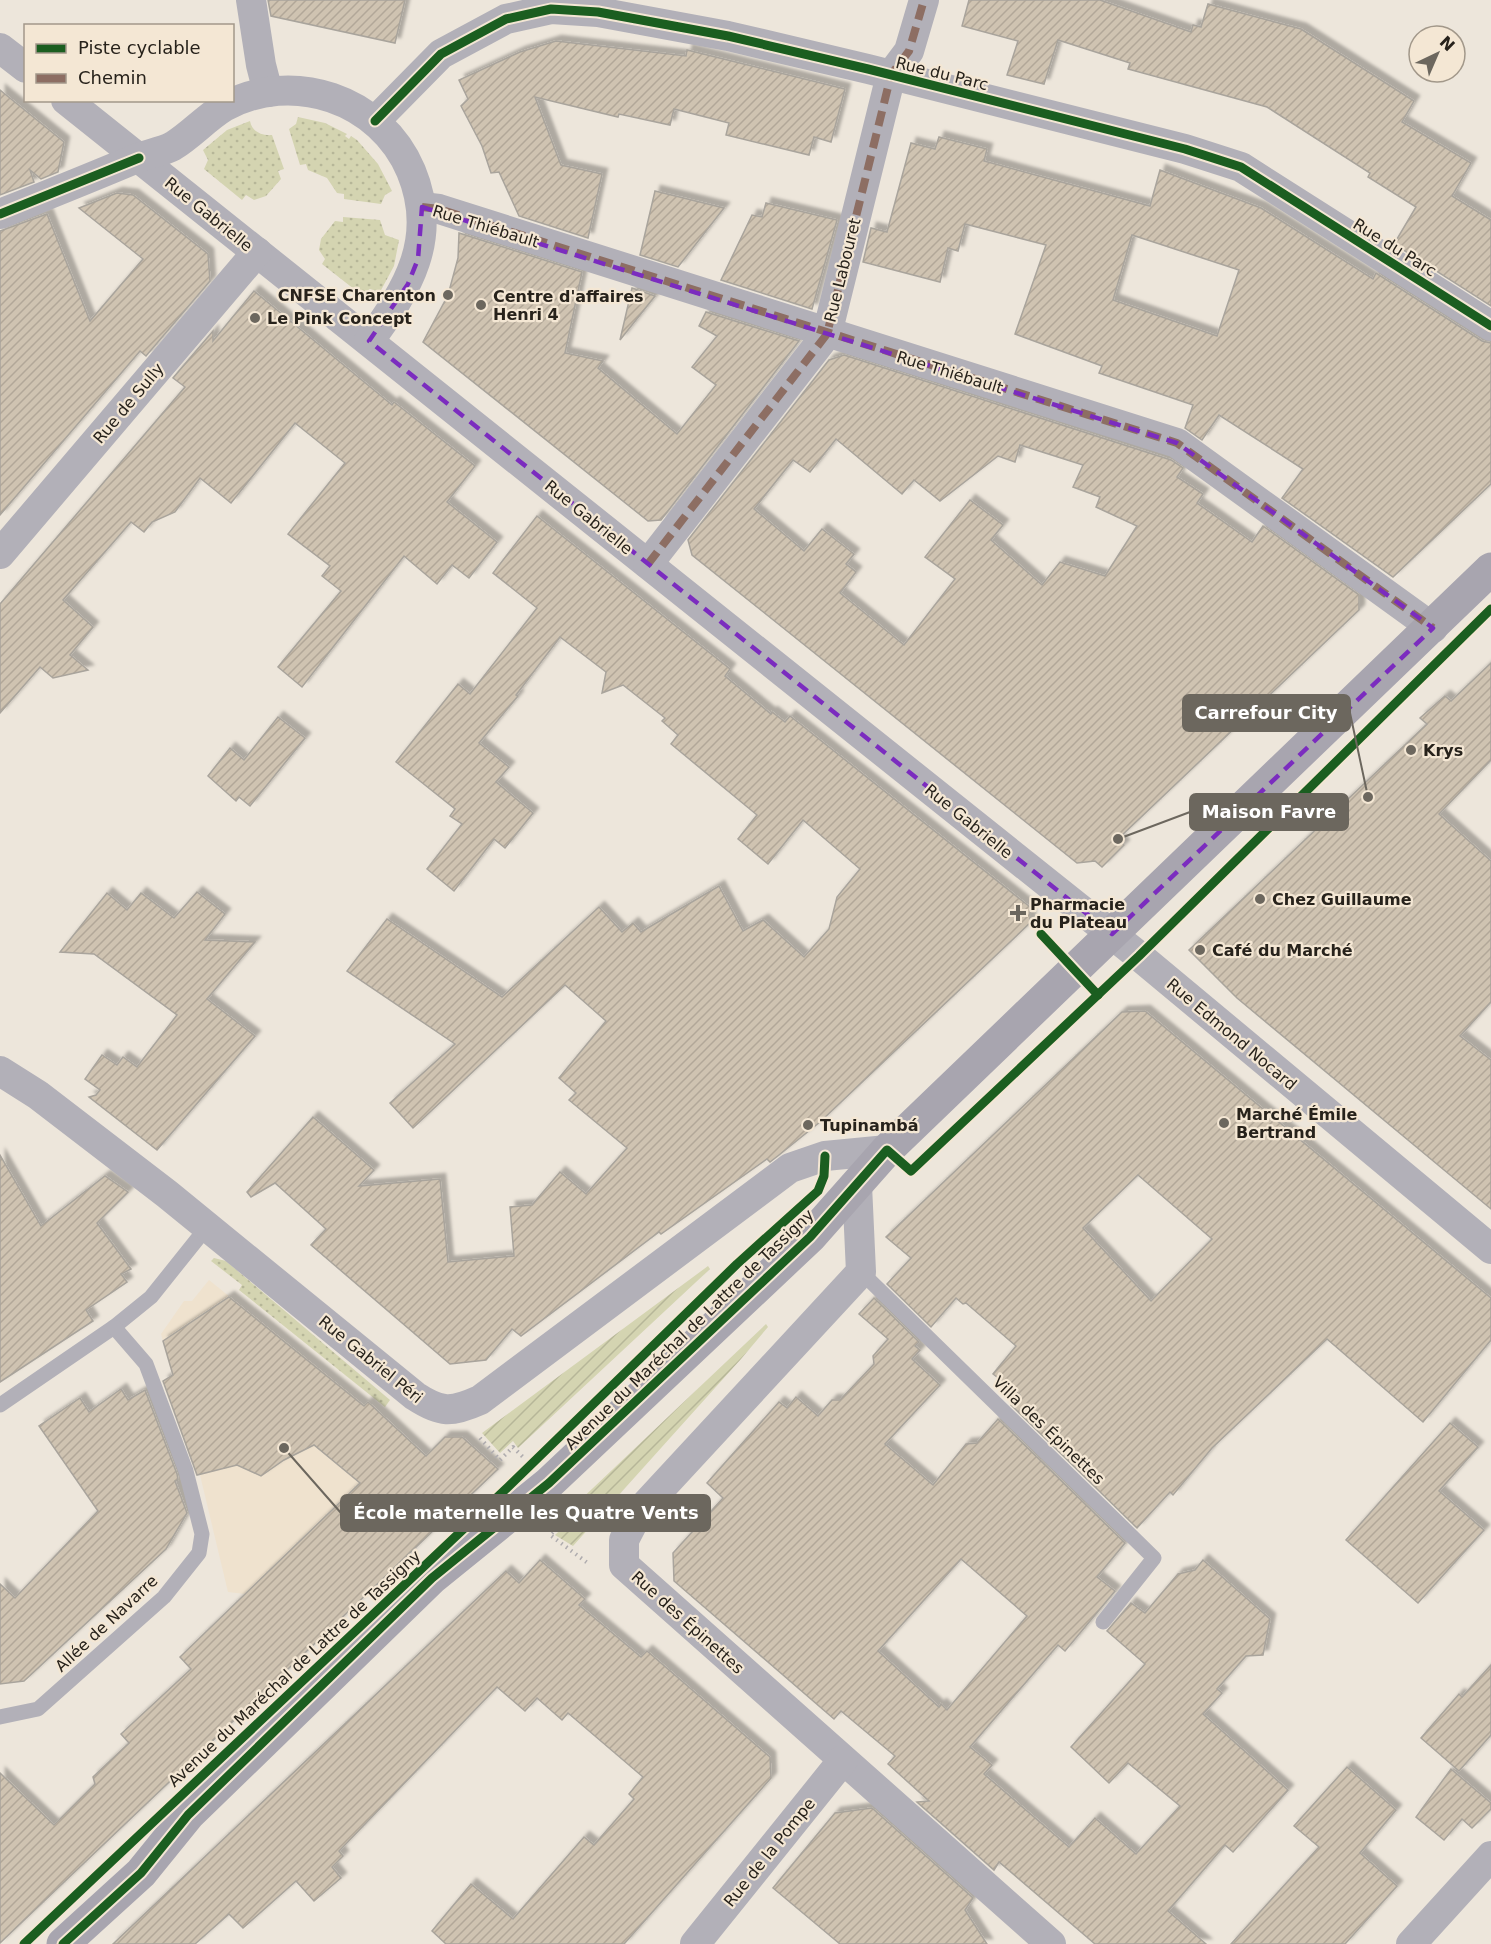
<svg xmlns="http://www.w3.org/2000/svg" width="1491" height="1944" viewBox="0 0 1491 1944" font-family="'DejaVu Sans',sans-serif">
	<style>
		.built { fill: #efe2ce }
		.grass { fill: url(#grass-dots) }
		.garden { fill: url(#garden-furrows) }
		.building { fill: url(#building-hatch); stroke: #a9a49c; stroke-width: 1.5; fill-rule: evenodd; filter: url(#shadow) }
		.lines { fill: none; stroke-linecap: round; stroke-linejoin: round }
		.path { stroke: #afacae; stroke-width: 4; stroke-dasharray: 1.5 4.5; stroke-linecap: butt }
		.lane { stroke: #b2b0b8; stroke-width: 15 }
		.street { stroke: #b2b0b8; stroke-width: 30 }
		.secondary { stroke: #a8a5af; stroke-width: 33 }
		.quiet { stroke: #8d6e63; stroke-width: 8; stroke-dasharray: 15 8; stroke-linecap: butt }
		.cycleway-casing { stroke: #f4e7d4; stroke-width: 13 }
		.cycleway { stroke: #1b5e20; stroke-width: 9 }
		.marked { fill: none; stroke: #7b2cbf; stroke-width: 4.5; stroke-dasharray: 12 8; stroke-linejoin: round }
		.poi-dot { fill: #6c675e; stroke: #f4e7d4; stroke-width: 2 }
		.labels { text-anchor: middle; stroke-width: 4.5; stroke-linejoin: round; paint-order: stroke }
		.street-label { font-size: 16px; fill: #27221b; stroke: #f4e7d4 }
		.poi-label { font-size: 16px; font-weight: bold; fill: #27221b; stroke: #f4e7d4; text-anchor: start }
		.leader { fill: none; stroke: #6c675e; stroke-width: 2 }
		.callout-dot { fill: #6c675e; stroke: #f4e7d4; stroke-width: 2 }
		.callout { fill: #6c675e; stroke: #6c675e; stroke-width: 2 }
		.callout-label { font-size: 18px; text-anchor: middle; font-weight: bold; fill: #fff }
	</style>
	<defs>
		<pattern id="grass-dots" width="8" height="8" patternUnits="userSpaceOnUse" patternTransform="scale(1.5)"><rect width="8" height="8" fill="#d4d4b1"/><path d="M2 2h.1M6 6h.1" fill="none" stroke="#b6b698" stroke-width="1.8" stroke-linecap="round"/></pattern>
		<pattern id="garden-furrows" width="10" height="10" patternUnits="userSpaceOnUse" patternTransform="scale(1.5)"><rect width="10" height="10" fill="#d4d4b1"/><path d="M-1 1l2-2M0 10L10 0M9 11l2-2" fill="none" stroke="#b6b698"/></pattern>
		<pattern id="building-hatch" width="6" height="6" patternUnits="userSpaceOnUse" patternTransform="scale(1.5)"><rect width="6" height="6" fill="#cfc3b1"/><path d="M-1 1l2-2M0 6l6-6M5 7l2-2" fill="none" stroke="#b2a798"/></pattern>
		<filter id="shadow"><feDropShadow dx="5.5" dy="-5.5" stdDeviation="1.5" flood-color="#0004"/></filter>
	</defs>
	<rect width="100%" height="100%" fill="#ede6db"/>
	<polygon class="built" points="209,1280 364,1405 368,1402 389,1422 360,1483 245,1594 228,1592 200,1475 161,1334 184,1301 192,1301"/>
	<g class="grass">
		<polygon points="298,117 325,123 347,134 345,136 349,139 351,136 357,140 378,164 392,191 385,195 381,204 344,199 344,194 337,193 327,178 308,170 306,164 300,165 289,129 296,124"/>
		<path d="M250,121C252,132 262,136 272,135L284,169L278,171L281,179L266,196L254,200L246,195L242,200L204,169L208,160L203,150L227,130Z"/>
		<polygon points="343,217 380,220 385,235 399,240 394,266 380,292 370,289 363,294 359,293 322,264 325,259 319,250 321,239 335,221 343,222"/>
		<polygon points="214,1258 226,1261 390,1400 385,1407 239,1290 242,1285 211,1261"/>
	</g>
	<g class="garden">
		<polygon points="708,1266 710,1269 518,1448 513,1441 500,1453 482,1433"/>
		<polygon points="766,1324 768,1327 741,1359 573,1546 555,1535 579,1512 574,1506"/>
	</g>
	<g class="building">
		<polygon points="268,0 405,0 395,43 271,16"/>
		<polygon points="969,0 1100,0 1191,32 1193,25 1201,27 1208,4 1301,29 1414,101 1402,122 1471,163 1452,196 1491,220 1491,306 1394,244 1416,207 1368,177 1370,173 1267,107 1128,69 1130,63 1058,40 1044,84 1007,75 1018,41 962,26"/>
		<polygon points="556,41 686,56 687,50 845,89 831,142 814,137 809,155 726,135 729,123 674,109 670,125 619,114 618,117 535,97 561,165 602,174 588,238 519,216 499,172 491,173 482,146 461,106 468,99 459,80 520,52"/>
		<polygon points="0,90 64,142 58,172 41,179 30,170 34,182 0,195"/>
		<path d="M939,137L987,149L984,161L1150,206L1160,170L1261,208L1373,279L1376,273L1482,341L1491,343V484L1393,577L1282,498L1303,469L1219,415L1202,440L1185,428L1193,405L1099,373L1102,366L1015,334L1046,245L965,224L958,251L948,248L940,282L863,262L871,228L887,232L911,143L935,149ZM1132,235L1239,270L1217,336L1113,300Z"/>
		<polygon points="655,191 724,208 678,267 640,255"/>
		<polygon points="117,193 133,195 208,254 210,281 146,356 140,351 0,515 0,231 47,214 90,321 143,259 79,208"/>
		<polygon points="766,203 837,220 812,309 721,280 752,215 762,217"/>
		<polygon points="459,233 582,272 565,353 603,361 598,368 677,434 716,385 692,367 717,336 699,326 706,312 799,341 661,520 648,521 423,342 448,295 458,258"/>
		<polygon points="632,288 655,296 620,340"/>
		<polygon points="254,291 392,405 394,402 475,466 447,502 497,542 469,578 452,565 437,584 404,556 302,687 278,667 341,591 322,576 330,566 288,534 345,463 295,423 231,503 200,478 175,512 152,522 144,532 131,522 63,600 93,627 70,655 88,670 53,678 40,667 0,713 0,604 185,387 173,378 213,331 213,341"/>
		<path d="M844,355L1171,460L1183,468L1177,477L1203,494L1197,503L1252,542L1263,526L1359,595V610L1118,839L1124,845L1102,867L1095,861L1077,863L692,555L688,540L829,360ZM836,439L902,494L914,480L940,501L998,456L1015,462L1020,445L1083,465L1073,487L1100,497L1096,507L1137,526L1105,576L1060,562L1042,585L991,540L1003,525L970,500L925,557L955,579L904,645L840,593L856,572L846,564L854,554L822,529L804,551L754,509L793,460L810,472Z"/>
		<polygon points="537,516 730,669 725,676 771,714 772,712 785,722 790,716 1030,907 1030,923 820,1122 779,1155 770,1162 767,1159 661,1234 659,1232 521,1336 512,1329 486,1360 450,1364 311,1245 326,1229 275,1183 251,1197 247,1192 313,1117 374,1170 359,1186 440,1179 448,1262 514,1256 510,1207 532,1205 560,1172 586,1194 627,1148 569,1100 576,1093 559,1078 606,1021 565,985 413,1128 390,1103 455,1044 347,971 387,919 502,997 599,907 622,932 633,923 641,932 719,886 743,931 763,920 804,957 829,929 837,897 860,869 803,820 768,864 738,839 757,815 671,744 678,735 662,721 665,718 623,685 602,693 606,672 560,637 516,695 518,696 479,743 509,767 496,782 533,813 505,848 494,839 454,891 427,869 462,824 450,816 455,809 396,762 458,684 470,694 537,608 493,573"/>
		<polygon points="1491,663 1491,760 1439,814 1491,861 1491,1002 1460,1036 1491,1060 1491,1209 1237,998 1189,950 1427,724 1420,718 1445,696 1451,701"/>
		<polygon points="278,717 305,738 250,806 239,797 236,801 208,776 230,748 244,760"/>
		<polygon points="197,892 225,914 205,940 255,942 207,999 255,1036 157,1150 89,1097 96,1095 100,1090 85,1079 102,1055 117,1065 123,1057 137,1067 177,1015 94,954 60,952 107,893 127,910 141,893 174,918"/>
		<path d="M1145,1011L1491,1298V1340L1423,1422L1327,1339L1212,1448L1173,1495L1170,1492L1137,1528L1011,1405L1020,1395L993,1374L1016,1346L966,1303L963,1304L956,1298L931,1327L887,1284L911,1258L886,1237L1122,1012ZM1138,1175L1212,1239L1151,1301L1083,1228Z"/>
		<polygon points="0,1155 41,1226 105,1176 128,1192 97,1223 131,1269 121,1274 127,1282 86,1310 93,1321 0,1382"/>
		<polygon points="229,1297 364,1406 368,1402 426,1456 445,1437 462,1437 498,1469 0,1943 0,1773 54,1825 95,1784 93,1777 129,1743 121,1734 191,1669 180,1657 360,1483 314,1445 284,1460 261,1476 237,1465 197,1475 163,1381 173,1375 163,1341"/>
		<path d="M874,1298L919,1342L915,1346L920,1350L912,1359L940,1385L885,1444L933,1485L966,1444L977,1443L998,1419L1125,1543L1097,1577L1115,1591L1065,1651L1058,1645L970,1747L992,1765L984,1774L1069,1847L1095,1818L1136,1854L1180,1806L1128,1763L1109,1783L1071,1747L1145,1664L1107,1631L1131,1603L1145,1613L1178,1574L1195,1570L1203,1560L1270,1619L1263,1655L1246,1656L1217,1689L1222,1693L1203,1714L1288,1790L1233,1852L1225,1845L1168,1911L1206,1944H1095L999,1862L994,1870L917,1802L929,1801L888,1764L895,1756L841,1711L834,1719L674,1581L673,1553L723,1498L707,1483L779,1402L787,1408L796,1397L818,1416L832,1400H840L874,1364L873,1356L888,1339L859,1314ZM961,1559L1027,1616L947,1710L941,1704L939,1707L878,1651Z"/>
		<polygon points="121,1389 128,1400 145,1390 177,1474 178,1480 175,1481 187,1513 166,1549 24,1681 0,1684 0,1584 15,1598 98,1511 39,1426 80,1398 89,1412"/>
		<polygon points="1450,1423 1478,1447 1439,1491 1484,1530 1418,1603 1346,1540"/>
		<polygon points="540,1560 585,1599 579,1605 641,1657 647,1651 770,1757 771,1778 624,1944 446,1944 432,1931 471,1884 513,1919 584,1837 594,1845 634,1799 629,1794 643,1777 568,1713 562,1720 537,1698 525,1711 497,1687 339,1851 343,1856 332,1867 341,1878 314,1901 296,1881 243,1928 229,1914 195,1944 113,1944 506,1571 519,1583"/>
		<polygon points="1491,1665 1491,1735 1459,1771 1421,1738 1459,1694 1462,1697"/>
		<polygon points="1347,1767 1396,1810 1360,1853 1397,1886 1345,1944 1231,1944 1319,1847 1294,1826"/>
		<polygon points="1451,1769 1491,1803 1491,1809 1472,1828 1462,1819 1444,1840 1416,1817"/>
		<polygon points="872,1808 973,1898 965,1910 987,1944 840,1944 773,1888 835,1813"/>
	</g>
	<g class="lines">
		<g class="path">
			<polyline points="480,1438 500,1460 513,1447 523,1457"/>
			<polyline points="575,1512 550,1535 589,1564"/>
		</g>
		<g class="lane">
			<polyline points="861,1272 1154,1558 1103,1622"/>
			<polyline points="0,1405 114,1327 151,1297 207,1227"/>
			<polyline points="0,1717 38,1709 164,1597 199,1553 202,1534 186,1471 146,1364 114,1327"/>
		</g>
		<g class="street">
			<polyline points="251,0 261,65 268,92"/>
			<polyline points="0,48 26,68"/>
			<polyline points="66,100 1139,956 1491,1249"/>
			<polyline points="375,121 441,54 506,19 551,9 598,12 728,36 868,69 1185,149 1241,167 1491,326"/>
			<polyline points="422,207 439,209 1177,443 1433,628"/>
			<path d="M0,214C45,196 90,178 135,159C147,154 162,152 173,146C191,135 206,118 224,107C292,69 381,99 411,171C439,238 408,289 369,341"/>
			<polyline points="0,554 257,252"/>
			<polyline points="648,564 827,334 891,75 909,51 924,0"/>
			<path d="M0,1071L38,1095L167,1194L415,1396C441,1413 451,1413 480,1400L790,1168L825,1156L887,1150"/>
			<polyline points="857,1185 861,1272 638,1513 624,1540 624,1565 1051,1944"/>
			<polyline points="695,1944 843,1760"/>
			<polyline points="1411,1944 1491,1856"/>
		</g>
		<polyline class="secondary" points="63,1944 141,1873 188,1815 432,1578 549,1483 810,1237 887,1150 1491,569"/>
		<g class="quiet">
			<polyline points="422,207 439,209 1177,443 1433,628"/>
			<polyline points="648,564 827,334 891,75 909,51 924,0"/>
		</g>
		<g class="cycleway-casing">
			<g id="cycleway">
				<polyline points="375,121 441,54 506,19 551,9 598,12 728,36 868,69 1185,149 1241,167 1491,326"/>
				<polyline points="0,214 139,158"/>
				<polyline points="1041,934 1098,995"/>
				<polyline points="24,1944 508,1487 737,1264 818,1191 824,1176 825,1156"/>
				<polyline points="63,1944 141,1873 188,1815 432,1578 549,1483 810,1237 887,1150 911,1171 1139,956 1491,609"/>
			</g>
		</g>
		<use href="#cycleway" class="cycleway"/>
	</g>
	<path class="marked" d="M422,207L1177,443L1433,628L1112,934L369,341L408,284L418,259Z"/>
	<g class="poi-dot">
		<circle cx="448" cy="295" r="6"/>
		<circle cx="481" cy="305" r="6"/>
		<circle cx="255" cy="318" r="6"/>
		<circle cx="1411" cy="750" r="6"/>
		<circle cx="1260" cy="899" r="6"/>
		<path d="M1015 904h6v6h6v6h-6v6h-6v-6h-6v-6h6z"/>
		<circle cx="1200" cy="950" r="6"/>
		<circle cx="1224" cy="1123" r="6"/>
		<circle cx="808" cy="1125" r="6"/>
	</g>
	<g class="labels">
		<g class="street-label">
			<text transform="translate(942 73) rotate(14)" y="6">Rue du Parc</text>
			<text transform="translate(209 214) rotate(39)" y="6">Rue Gabrielle</text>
			<text transform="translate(486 226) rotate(17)" y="6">Rue Thiébault</text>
			<text transform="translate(1395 247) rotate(32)" y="6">Rue du Parc</text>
			<text transform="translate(842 270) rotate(-76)" y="6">Rue Labouret</text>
			<text transform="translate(950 372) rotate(17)" y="6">Rue Thiébault</text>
			<text transform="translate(128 403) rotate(-50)" y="6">Rue de Sully</text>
			<text transform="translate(589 517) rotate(39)" y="6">Rue Gabrielle</text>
			<text transform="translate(969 821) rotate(39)" y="6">Rue Gabrielle</text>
			<text transform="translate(1232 1034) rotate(40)" y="6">Rue Edmond Nocard</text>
			<text transform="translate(689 1329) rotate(-44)" y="6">Avenue du Maréchal de Lattre de Tassigny</text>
			<text transform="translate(371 1359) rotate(39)" y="6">Rue Gabriel Péri</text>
			<text transform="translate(1049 1430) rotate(44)" y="6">Villa des Épinettes</text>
			<text transform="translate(688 1622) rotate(42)" y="6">Rue des Épinettes</text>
			<text transform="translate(106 1623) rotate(-43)" y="6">Allée de Navarre</text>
			<text transform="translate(294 1668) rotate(-43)" y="6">Avenue du Maréchal de Lattre de Tassigny</text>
			<text transform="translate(769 1852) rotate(-51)" y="6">Rue de la Pompe</text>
		</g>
		<g class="poi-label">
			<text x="436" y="301" text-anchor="end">CNFSE Charenton</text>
			<text x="493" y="302">Centre d'affaires<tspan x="493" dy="18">Henri 4</tspan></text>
			<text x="267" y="324">Le Pink Concept</text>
			<text x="1423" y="756">Krys</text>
			<text x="1272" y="905">Chez Guillaume</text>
			<text x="1030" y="910">Pharmacie<tspan x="1030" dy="18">du Plateau</tspan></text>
			<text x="1212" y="956">Café du Marché</text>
			<text x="1236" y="1120">Marché Émile<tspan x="1236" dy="18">Bertrand</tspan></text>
			<text x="820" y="1131">Tupinambá</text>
		</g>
	</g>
	<path class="leader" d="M1368 797L1350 713M1118 839L1190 812M284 1448L341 1513"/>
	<g class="callout-dot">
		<circle cx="1368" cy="797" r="6"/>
		<circle cx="1118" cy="839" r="6"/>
		<circle cx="284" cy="1448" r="6"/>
	</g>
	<g class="callout">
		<rect x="1183" y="695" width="167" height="36" rx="6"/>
		<rect x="1190" y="794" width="158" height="36" rx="6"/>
		<rect x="341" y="1495" width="369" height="36" rx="6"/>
	</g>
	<g class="callout-label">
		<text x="1266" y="719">Carrefour City</text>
		<text x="1269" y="818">Maison Favre</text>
		<text x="526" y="1519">École maternelle les Quatre Vents</text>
	</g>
	<rect x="24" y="24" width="210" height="78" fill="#f4e7d4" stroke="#a2988a" stroke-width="1.5"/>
	<rect x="36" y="44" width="30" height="9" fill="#1b5e20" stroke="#a2988a" stroke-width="1.5"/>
	<text x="78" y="54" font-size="18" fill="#27221b">Piste cyclable</text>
	<rect x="36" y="74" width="30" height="9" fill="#8d6e63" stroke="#a2988a" stroke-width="1.5"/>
	<text x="78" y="84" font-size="18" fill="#27221b">Chemin</text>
	<g transform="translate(1437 54) rotate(44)"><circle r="28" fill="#f4e7d4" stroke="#a2988a" stroke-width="1.5"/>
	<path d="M0-4.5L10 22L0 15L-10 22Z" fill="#6c675e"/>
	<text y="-9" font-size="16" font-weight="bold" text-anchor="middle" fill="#27221b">N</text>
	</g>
</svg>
